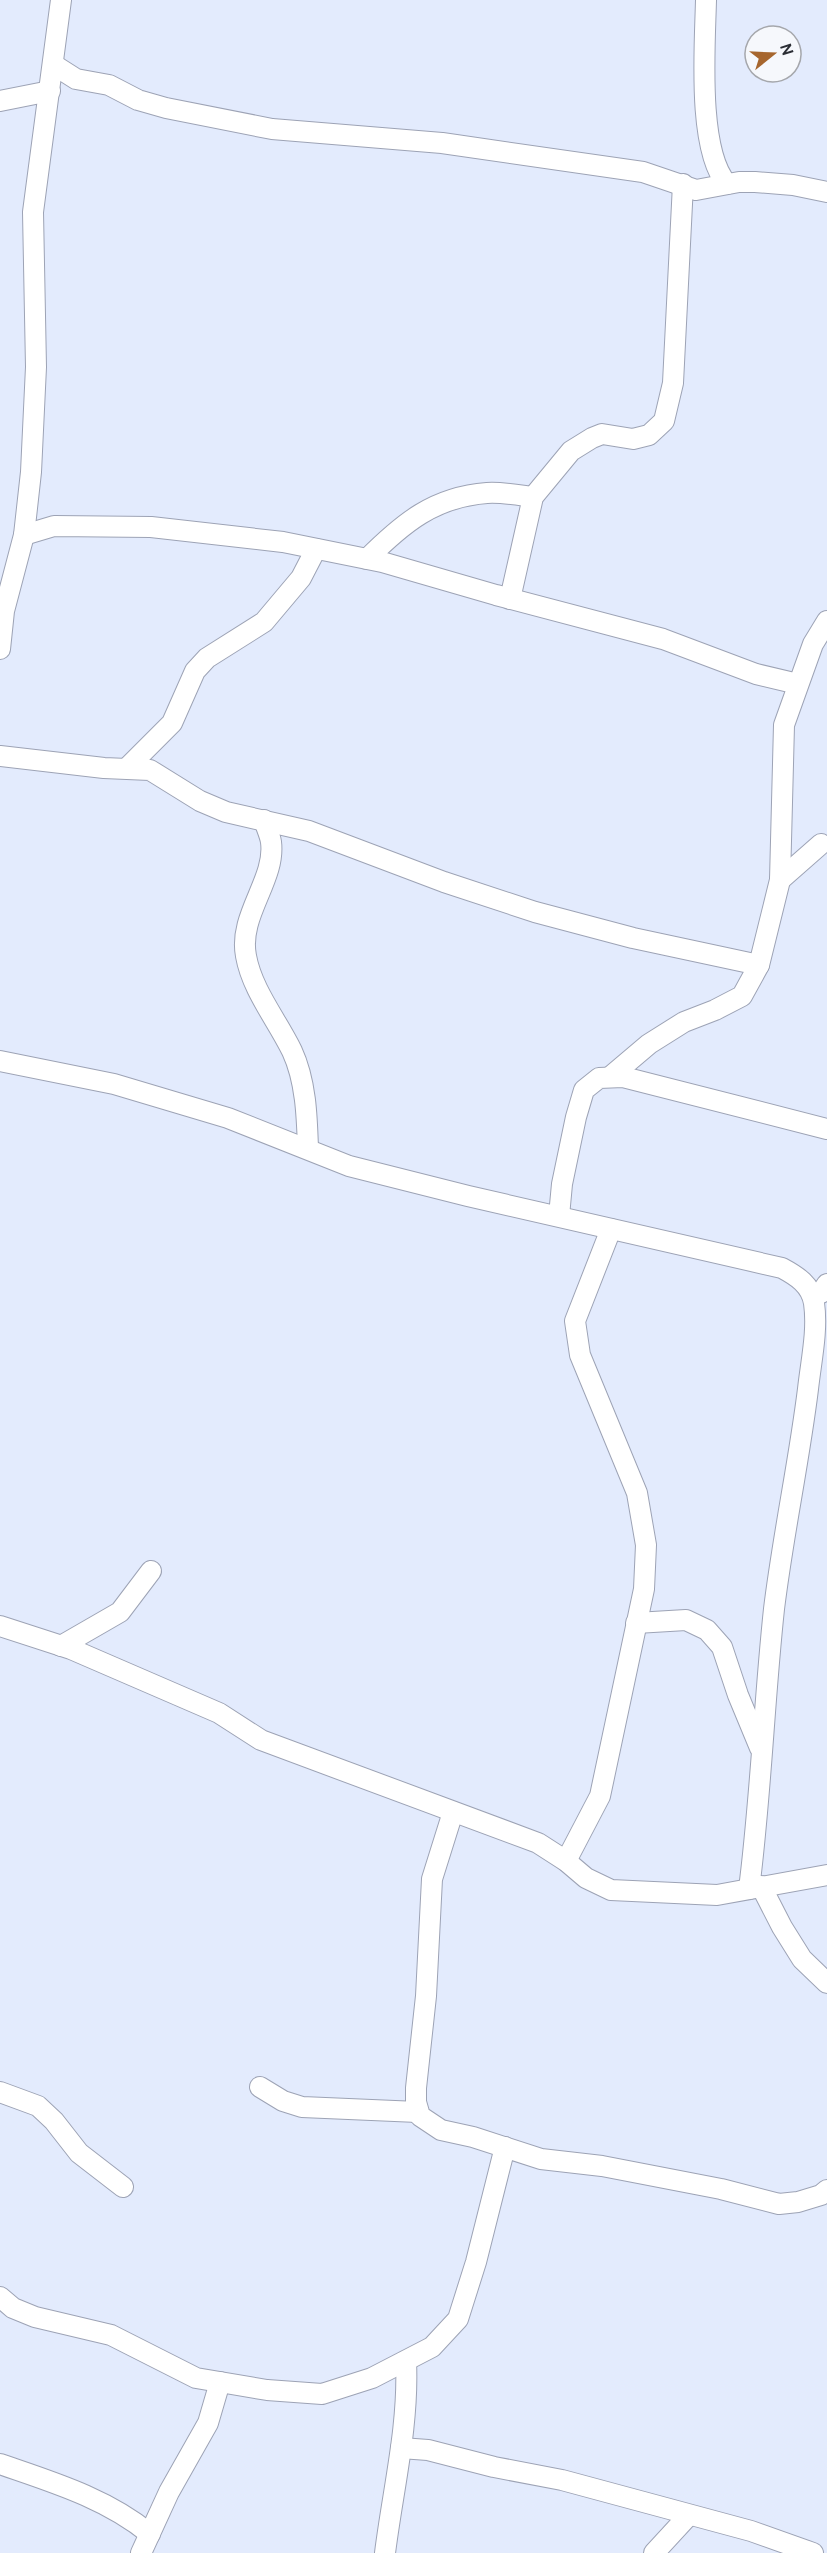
<svg xmlns="http://www.w3.org/2000/svg" width="827" height="2553" viewBox="0 0 827 2553" font-family="Cabin,sans-serif">
	<style>
		.lines { fill: none; stroke-linecap: round; stroke-linejoin: round }
		.minor-casing { stroke: #9da3b5; stroke-width: 22 }
		.minor { stroke: #fff; stroke-width: 20 }
	</style>
	<rect width="100%" height="100%" fill="#e3ebfd"/>
	<g class="lines">
		<g class="minor-casing">
			<g id="minor">
				<path d="M706,0C705,45 697,150 727,184"/>
				<polyline points="54,65 76,79 109,85 138,100 166,108 272,129 442,143 643,172 696,190 739,182 755,182 793,185 827,192"/>
				<polyline points="0,101 50,91"/>
				<polyline points="24,535 54,526 151,527 283,542 382,562 496,595 663,639 756,674 798,684"/>
				<path d="M367,559C403,523 434,497 487,493C502,492 518,495 533,497"/>
				<polyline points="510,599 533,497 571,451 592,438 602,434 633,439 649,435 664,421 673,383 683,184"/>
				<polyline points="0,649 4,611 24,535 31,472 36,367 33,212 61,0"/>
				<polyline points="0,756 104,768 150,770 200,801 226,812 309,831 444,882 535,912 633,938 759,965"/>
				<polyline points="127,768 172,723 195,671 207,658 264,622 301,578 316,549"/>
				<path d="M264,820C266,827 270,835 271,842C276,880 238,915 246,956C252,990 277,1020 292,1051C306,1081 307,1117 308,1149"/>
				<polyline points="780,880 821,844"/>
				<path d="M0,1061L114,1084L228,1118L349,1166L468,1196L782,1268C797,1276 811,1285 814,1303C818,1331 811,1361 808,1389C799,1462 783,1535 774,1609C764,1702 761,1796 749,1889"/>
				<polyline points="610,1077 649,1044 684,1022 715,1010 742,996 759,965 780,880 784,725 813,644 827,621"/>
				<polyline points="559,1216 562,1184 576,1117 584,1090 599,1078 623,1077 827,1129"/>
				<polyline points="821,1293 827,1284"/>
				<polyline points="636,1623 686,1620 707,1630 722,1647 738,1695 760,1748"/>
				<polyline points="0,1626 71,1649 219,1713 261,1740 538,1843 566,1861 586,1878 611,1890 717,1895 827,1875"/>
				<polyline points="61,1646 120,1612 151,1571"/>
				<polyline points="453,1812 432,1879 426,1996 416,2088 416,2102 420,2116 441,2130 473,2137 541,2159 602,2166 721,2189 779,2204 798,2202 821,2195 827,2190"/>
				<polyline points="566,1861 600,1796 644,1589 646,1545 637,1493 580,1355 575,1321 611,1229"/>
				<polyline points="761,1886 782,1927 802,1959 827,1983"/>
				<polyline points="260,2087 283,2101 302,2107 418,2112"/>
				<polyline points="0,2092 38,2106 54,2121 79,2153 123,2187"/>
				<polyline points="0,2297 13,2308 35,2317 111,2335 196,2378 267,2390 322,2394 372,2378 432,2347 458,2319 476,2262 505,2147"/>
				<polyline points="401,2448 428,2450 494,2467 562,2480 751,2531 813,2553"/>
				<path d="M0,2464C52,2482 106,2498 150,2534"/>
				<polyline points="141,2553 169,2492 208,2423 220,2382"/>
				<path d="M385,2553C393,2489 409,2426 406,2361"/>
				<polyline points="654,2553 689,2515"/>
			</g>
		</g>
		<use href="#minor" class="minor"/>
	</g>
	<g transform="translate(773 54) rotate(72)"><circle r="28" fill="#f6f8fc" stroke="#a5a7ac" stroke-width="1.5"/>
	<path d="M0-4.5L10 22L0 15L-10 22Z" fill="#a6662e"/>
	<text y="-9" font-size="16" font-weight="bold" text-anchor="middle" fill="#2b2e35">N</text>
	</g>
</svg>
